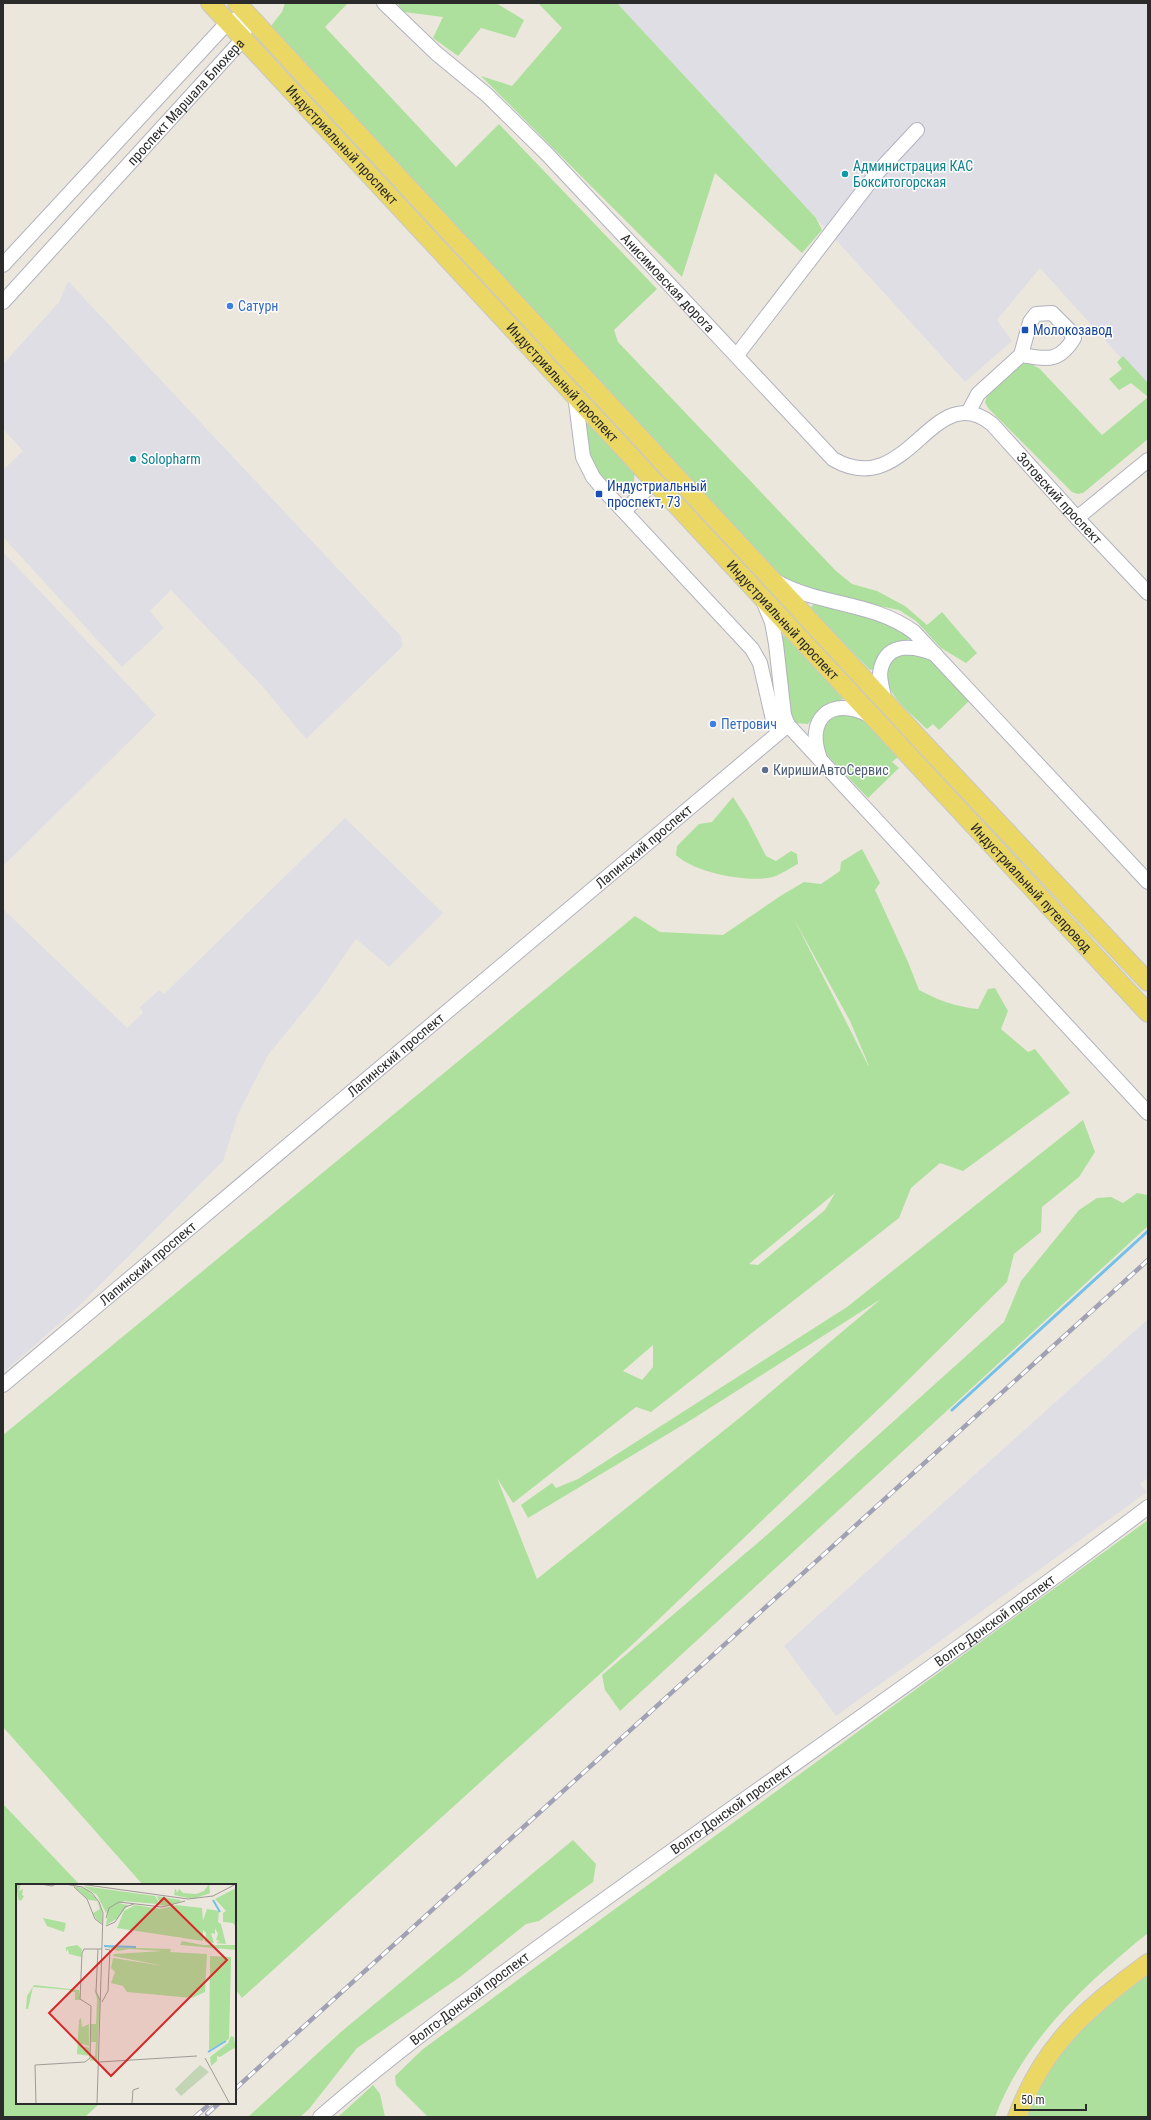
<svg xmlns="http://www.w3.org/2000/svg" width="1151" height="2120" viewBox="0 0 1151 2120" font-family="'Roboto Condensed',sans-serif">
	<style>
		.industrial { fill: #e0dee5 }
		.green { fill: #ade09c; fill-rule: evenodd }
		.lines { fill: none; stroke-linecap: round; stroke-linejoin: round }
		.stream { stroke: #75c0e9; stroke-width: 3 }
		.minor-casing { stroke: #b1b2be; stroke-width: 16 }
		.major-casing { stroke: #c8c8c8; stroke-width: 20 }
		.minor { stroke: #fff; stroke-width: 14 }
		.major { stroke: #ebd764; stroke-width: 18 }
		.rail-casing { stroke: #a0a1b4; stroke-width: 4.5 }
		.rail { stroke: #fff; stroke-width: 3; stroke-dasharray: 9; stroke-linecap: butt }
		.culture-dot { fill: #0f9aa8; stroke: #fff; stroke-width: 1.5 }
		.shop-dot { fill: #3f7fe0; stroke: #fff; stroke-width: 1.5 }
		.transit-dot { fill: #1a4fb4; stroke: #fff; stroke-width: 1.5 }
		.service-dot { fill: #5c6f8a; stroke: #fff; stroke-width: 1.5 }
		.labels { text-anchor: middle; stroke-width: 3; stroke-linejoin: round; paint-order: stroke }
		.street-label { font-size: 14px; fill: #2b2b2b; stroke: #fff }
		.culture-label { font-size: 14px; fill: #0d838f; stroke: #fff; text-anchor: start }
		.shop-label { font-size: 14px; fill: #366cbe; stroke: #fff; text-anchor: start }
		.transit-label { font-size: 14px; fill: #164399; stroke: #fff; text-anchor: start }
		.service-label { font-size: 14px; fill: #4e5e75; stroke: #fff; text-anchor: start }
		.inset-river { fill: none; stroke: #75c0e9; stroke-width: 2 }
		.inset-road { fill: none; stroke: #9f9c96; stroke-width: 1 }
		.view { fill: #d62828; fill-opacity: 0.15; stroke: #d62828; stroke-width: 2 }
		.inset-edge { fill: none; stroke: #2b2b2b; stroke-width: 2 }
	</style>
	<rect width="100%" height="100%" fill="#ece7dd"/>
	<g class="industrial">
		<polygon points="617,3 1148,3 1148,388 1040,268 997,320 1012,341 965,382 816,218"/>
		<polygon points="68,281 400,635 403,646 306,739 264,688 171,590 150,611 164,628 122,667 3,537 3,470 23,451 3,429 3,364 59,302"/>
		<polygon points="3,552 156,715 3,866"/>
		<polygon points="345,818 443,913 389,967 356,939 317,995 268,1055 238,1114 223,1161 77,1308 3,1373 3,909 127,1028 143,1013 140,1007 159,990 164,994"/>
		<polygon points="1148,1319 1148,1478 1140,1484 1147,1492 836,1716 784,1646"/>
	</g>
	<g class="green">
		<polygon points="285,3 348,3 325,27 456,167 499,124 657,289 614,330 618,342 836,571 852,584 877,591 905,606 927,625 942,612 977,653 966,663 941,648 916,621 899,610 805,591 788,584 270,27 282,12"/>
		<polygon points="397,3 496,3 524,20 515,38 481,28 458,56 433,38 443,17 404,12"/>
		<polygon points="538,3 617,3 816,218 822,230 802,253 715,173 682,277 481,76 512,86 562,28"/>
		<path d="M1123,356L1148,383V439L1083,493L1078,494L1072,492L988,408L985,402L987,396C995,388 1013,366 1024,364C1030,362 1034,366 1039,368L1102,435L1148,397L1131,383L1119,390L1109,379L1122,369L1117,362Z"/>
		<path d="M587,423H591L635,472L633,488L625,492C593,481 589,455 583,426Z"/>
		<polygon points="815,603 895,621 911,639 893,644 874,669 870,670 812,610 811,607"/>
		<polygon points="782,635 786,637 842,697 842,700 831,703 819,712 808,724 795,723 790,716 780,638"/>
		<path d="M901,653L928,657L969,701L939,730L933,724L927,729C906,708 866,681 901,653Z"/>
		<polygon points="842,713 863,719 899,756 892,762 899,768 868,798 824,752 821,734 826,722"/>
		<path d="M733,797L747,819L766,856L776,861L791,851L797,854L798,864C790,868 782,874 773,877C748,883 695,873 676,855L677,846L699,824L712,822Z"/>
		<path d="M862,849L880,883L875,890L908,962L919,990C938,1000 956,1007 978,1009L988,989L995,988L1008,1011L1001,1029L1028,1052L1035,1049L1070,1093L963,1171L940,1163L911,1188L899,1218L651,1412L636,1407L513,1503L497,1478L537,1579L742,1416L881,1299L691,1420L528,1518L521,1505L552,1483L556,1488L578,1479L847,1307L1083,1120L1095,1152L1079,1177L1042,1207L1041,1232L1014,1254L1007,1282L890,1398L633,1644L242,1998L235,1989V1885H143L3,1727V1435L635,916L660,932L723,935L782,895L804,882L821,884L840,871L841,862ZM794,919L850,1021L869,1066L868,1065ZM835,1193L825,1210L758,1265L749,1264ZM653,1345V1367L642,1380L623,1371Z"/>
		<polygon points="1137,1193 1148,1195 1148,1226 620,1711 605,1690 602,1675 768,1534 1004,1322 1021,1281 1079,1210 1097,1198 1111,1197 1123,1203"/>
		<path d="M1148,1520V1933C1085,1984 1024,2040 995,2117H428L396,2085L395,2076L423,2049Z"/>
		<polygon points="3,1804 80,1885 17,1885 17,2103 100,2103 85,2117 3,2117"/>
		<polygon points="573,1840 596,1864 593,1882 539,1921 526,1924 460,1977 357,2048 309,2109 300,2117 248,2117 342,2031"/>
		<polygon points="1148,1972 1148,2117 1021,2117 1050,2060 1098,2011"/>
		<polygon points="373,2085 380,2094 385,2117 338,2117"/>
	</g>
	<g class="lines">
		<polyline class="stream" points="952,1410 1148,1231"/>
		<g class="minor-casing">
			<g id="minor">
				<path id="s1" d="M384,3L436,53L487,95L547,154L833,459C908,503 932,376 992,424L1077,518L1148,593"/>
				<polyline points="3,265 228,22 236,19"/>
				<path id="s2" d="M3,302L243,39L248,14"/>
				<polyline points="737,355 876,174 917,130"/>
				<polyline points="575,395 583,457 593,477 603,489 752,649 760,663 774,724 779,732"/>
				<path d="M969,411L978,394L1021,355L1030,322L1036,314L1052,313L1069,330L1074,338C1059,363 1047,359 1021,355"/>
				<polyline points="624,511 655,481"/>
				<polyline points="1077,518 1148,460"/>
				<path d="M779,583C823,606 873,602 914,632L1148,882"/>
				<polyline points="764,603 772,622 776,644 784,715 788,725 1148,1113"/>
				<path d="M885,701C883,691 878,678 881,668C888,641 916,646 935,654"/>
				<path d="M820,759C805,718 831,696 869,715"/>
				<path id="s3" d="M3,1385L788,725"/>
				<path id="s4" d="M320,2117C429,2023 546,1942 662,1858C825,1742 989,1628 1148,1507"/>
			</g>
		</g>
		<g class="major-casing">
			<g id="major">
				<path id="s5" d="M210,3C523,339 835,677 1148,1013"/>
				<polyline points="237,3 929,749 1148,982"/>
				<path d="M1017,2117C1044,2044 1087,2008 1148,1963"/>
			</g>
		</g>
		<use href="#minor" class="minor"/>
		<use href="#major" class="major"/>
		<g class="rail-casing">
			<g id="rail">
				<polyline points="235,2089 1148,1260"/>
				<polyline points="207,2114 219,2103"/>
				<polyline points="195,2117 211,2103"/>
			</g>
		</g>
		<use href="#rail" class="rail"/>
	</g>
	<g class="culture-dot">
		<circle cx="845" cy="174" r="4"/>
		<circle cx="133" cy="459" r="4"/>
	</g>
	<g class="shop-dot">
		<circle cx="230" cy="306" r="4"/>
		<circle cx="713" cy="724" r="4"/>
	</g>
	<g class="transit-dot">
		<rect x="1021" y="326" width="8" height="8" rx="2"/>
		<rect x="595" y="490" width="8" height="8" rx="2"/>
	</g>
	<circle class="service-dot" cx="765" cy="770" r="4"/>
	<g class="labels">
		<g class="street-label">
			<text dy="5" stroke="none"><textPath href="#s2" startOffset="271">проспект Маршала Блюхера</textPath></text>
			<text dy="5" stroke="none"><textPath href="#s5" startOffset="194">Индустриальный проспект</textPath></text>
			<text dy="5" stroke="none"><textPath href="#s1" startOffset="399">Анисимовская дорога</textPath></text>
			<text dy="5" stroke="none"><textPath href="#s5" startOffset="518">Индустриальный проспект</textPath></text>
			<text dy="5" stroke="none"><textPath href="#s1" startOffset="921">Зотовский проспект</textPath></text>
			<text dy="5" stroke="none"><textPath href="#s5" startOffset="842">Индустриальный проспект</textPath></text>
			<text dy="5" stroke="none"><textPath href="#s3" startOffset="837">Лапинский проспект</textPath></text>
			<text dy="5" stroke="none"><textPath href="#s5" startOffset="1207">Индустриальный путепровод</textPath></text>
			<text dy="5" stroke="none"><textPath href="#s3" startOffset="513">Лапинский проспект</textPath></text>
			<text dy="5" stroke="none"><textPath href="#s3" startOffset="189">Лапинский проспект</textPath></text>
			<text dy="5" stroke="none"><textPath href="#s4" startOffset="838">Волго-Донской проспект</textPath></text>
			<text dy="5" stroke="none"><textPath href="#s4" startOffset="514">Волго-Донской проспект</textPath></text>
			<text dy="5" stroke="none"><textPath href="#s4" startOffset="191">Волго-Донской проспект</textPath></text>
		</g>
		<g class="culture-label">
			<text x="853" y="171">Администрация КАС<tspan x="853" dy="16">Бокситогорская</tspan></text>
			<text x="141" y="464">Solopharm</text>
		</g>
		<g class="shop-label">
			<text x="238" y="311">Сатурн</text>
			<text x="721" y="729">Петрович</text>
		</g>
		<g class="transit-label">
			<text x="1033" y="335">Молокозавод</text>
			<text x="607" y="491">Индустриальный<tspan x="607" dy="16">проспект, 73</tspan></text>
		</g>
		<g class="service-label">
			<text x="773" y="775">КиришиАвтоСервис</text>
		</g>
	</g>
	<g transform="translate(16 1884)">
		<rect width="220" height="220" fill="#ece7dd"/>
		<path d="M0,0H5L3,7L7,5L6,11L8,12L5,17L2,15L3,20ZM193,0L194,9L177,15L158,11L159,5L152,4L160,5L161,9L163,5L167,9L180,10L188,7ZM57,2L70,5L80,14L86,26L87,40L81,36L77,29L84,25L81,17L73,16ZM67,2L139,12L142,17L141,20L108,17L90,29L81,11ZM220,4V43L217,39L207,38V29L210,27L199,15ZM141,12L164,16L165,17L154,22L140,21L143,18ZM101,19L112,21L102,34L90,41L92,28ZM119,21L145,25L160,21L186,24L187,37L191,25L203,27L202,38L205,40L210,60L200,59L204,57L200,56L202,50L199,44V50L195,49L198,59L189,58L190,49L187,46V57L101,44L108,27ZM27,34L50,39L48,48L31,42ZM166,57L187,61H220V66L164,61ZM61,61L66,65L65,73L53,70L52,65L50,68V63ZM90,63L155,65L154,68L191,70L189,108L176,114L111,108L107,102L95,99L99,88L95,84L97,74L148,82L97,72L98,70L146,67L113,65L102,67ZM194,72L215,73V78L213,155L193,166ZM18,101L63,106L64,116H59V108H55L54,111V106L17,103L12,125H10L11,112ZM78,103L84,116L81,176L74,177L75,173L79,172L80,158H75V140H80L81,115ZM65,134L66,143L73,140V162L66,160V163L67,166L69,162L73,164L74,172L61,170L63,136ZM215,152L218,153L220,166L218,164L204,173L201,172V177L195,182L194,173L212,159Z" fill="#ade09c"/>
		<path d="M184,181L193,188L165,212L159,205Z" fill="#c2d5b5"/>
		<path class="inset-river" d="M197,16L204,28M88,62L120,63M192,168L210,157"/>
		<path class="inset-road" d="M25,0L36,2L40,0M49,0L66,3L76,9L83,18L87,29L81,220M64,0L172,15L197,12L220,0M58,3L71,15L79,35L87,41M90,34L93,24L103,18L146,23L169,17M90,42L99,38L109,23L118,20M82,65L80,108L84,116M86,118L92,107L94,66L89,65M189,174L214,220M83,178L181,172M20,220L19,181L69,178L74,174L75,122L64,115L66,69L68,65H86M116,220L117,206L123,204"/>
		<path class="view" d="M148,14L211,76L95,192L33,129Z"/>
		<rect width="220" height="220" class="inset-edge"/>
	</g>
	<rect width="1151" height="2120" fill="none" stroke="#2b2b2b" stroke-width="8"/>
	<path d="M1015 2104v6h71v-6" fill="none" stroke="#2b2b2b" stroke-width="2"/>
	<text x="1021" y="2104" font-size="12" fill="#2b2b2b" stroke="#ffffff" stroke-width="3" paint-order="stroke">50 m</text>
</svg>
